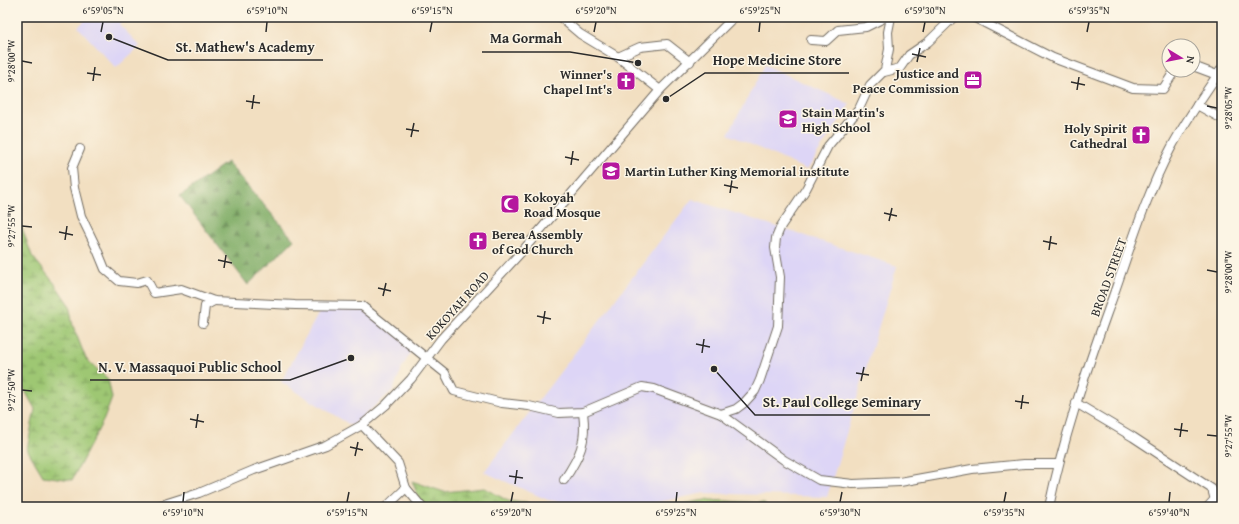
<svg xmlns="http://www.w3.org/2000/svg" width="1239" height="524" viewBox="0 0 1239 524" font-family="'Gentium Book Plus',serif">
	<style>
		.built { fill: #ddd5f6 }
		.forest { fill: url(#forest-firs); stroke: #546c48 }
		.wetland { fill: url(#wetland-marsh); stroke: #64794f }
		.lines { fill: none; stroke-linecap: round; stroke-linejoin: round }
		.minor-casing { stroke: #716a60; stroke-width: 10 }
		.trunk-casing { stroke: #716a60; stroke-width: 15 }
		.minor { stroke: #fff; stroke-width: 8 }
		.trunk { stroke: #fff; stroke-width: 13 }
		.ticks { fill: none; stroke: #2b2b2b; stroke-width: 1.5 }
		.labels { text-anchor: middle; stroke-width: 3; stroke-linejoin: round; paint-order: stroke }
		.poi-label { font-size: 13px; font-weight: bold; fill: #2b2b2b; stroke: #fcf5e5; text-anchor: start }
		.street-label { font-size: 13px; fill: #2b2b2b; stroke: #fcf5e5 }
		.leader { fill: none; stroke: #2b2b2b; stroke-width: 1.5 }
		.callout-dot { fill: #2b2b2b; stroke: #fcf5e5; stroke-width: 1.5 }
		.callout-label { font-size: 14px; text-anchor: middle; font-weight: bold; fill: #2b2b2b; stroke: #fcf5e5; stroke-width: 3; stroke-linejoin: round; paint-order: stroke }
		.neatline { fill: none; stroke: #2b2b2b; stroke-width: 1.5 }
		.ticks-label { font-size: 10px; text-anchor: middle; fill: #2b2b2b }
	</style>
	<defs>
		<pattern id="forest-firs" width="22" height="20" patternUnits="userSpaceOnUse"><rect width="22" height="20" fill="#7eac65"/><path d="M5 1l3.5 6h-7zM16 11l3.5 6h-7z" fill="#678c53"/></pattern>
		<pattern id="wetland-marsh" width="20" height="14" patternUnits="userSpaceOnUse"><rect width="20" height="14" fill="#9ec773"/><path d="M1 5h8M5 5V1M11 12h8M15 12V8" fill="none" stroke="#81a25f"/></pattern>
	</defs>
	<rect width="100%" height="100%" fill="#fcf5e5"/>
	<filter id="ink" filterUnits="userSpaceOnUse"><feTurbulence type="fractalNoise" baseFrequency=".025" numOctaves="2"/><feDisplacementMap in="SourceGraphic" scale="8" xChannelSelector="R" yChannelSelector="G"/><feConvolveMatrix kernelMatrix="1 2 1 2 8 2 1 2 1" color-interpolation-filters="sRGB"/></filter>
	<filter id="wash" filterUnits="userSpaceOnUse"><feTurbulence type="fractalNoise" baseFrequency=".012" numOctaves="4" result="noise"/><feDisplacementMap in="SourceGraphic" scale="16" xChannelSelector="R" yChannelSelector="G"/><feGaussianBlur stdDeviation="0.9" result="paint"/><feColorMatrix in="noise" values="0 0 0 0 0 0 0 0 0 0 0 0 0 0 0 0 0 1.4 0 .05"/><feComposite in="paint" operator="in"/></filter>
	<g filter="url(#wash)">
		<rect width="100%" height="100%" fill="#f2dfc1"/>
		<g class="built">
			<polygon points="89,17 126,17 119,24 140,46 116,68 78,27"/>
			<polygon points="765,65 850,104 807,170 728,134"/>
			<polygon points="692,199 897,266 827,497 704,493 633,507 595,507 548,500 484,472"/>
			<polygon points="322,307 360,307 413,348 402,368 393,390 352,426 281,382"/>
		</g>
		<polygon class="forest" points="227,162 294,240 248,285 180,196"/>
		<g class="wetland">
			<polygon points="17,214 32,256 55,284 69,305 73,326 86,359 108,379 112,398 104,419 72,480 43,476 27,449 35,409 17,376"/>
			<polygon points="412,481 444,492 485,488 508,501 557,507 422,507"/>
			<polygon points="706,500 765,503 765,507 661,507"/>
		</g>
	</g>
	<g filter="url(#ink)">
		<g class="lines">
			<g class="minor-casing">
				<g id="minor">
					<polyline points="560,17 580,34 618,57 660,90"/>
					<polyline points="973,17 1053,58 1133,88 1163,89 1175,70"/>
					<polyline points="811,40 826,41 838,30 866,27 886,17"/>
					<polyline points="618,57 640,47 667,44 690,62"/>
					<polyline points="1193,66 1217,75"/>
					<polyline points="884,72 900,68 909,55 928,42 954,17"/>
					<polyline points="1197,105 1222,119"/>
					<polyline points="80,149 72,168 74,188 81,216 96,247 105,269 119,281 137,283 147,280 154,293 181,289 214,301 295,305 362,306 445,373 454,391 502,403 529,406 559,413 583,412 642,387 654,389 721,414 784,460 819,480 853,484 900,482 972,469 1024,464 1058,464"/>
					<polyline points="203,323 205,306 214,301"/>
					<polyline points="1076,403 1133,437 1212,489 1216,504"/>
					<polyline points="721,414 736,409 744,403 755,391 760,380 778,326 780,277 775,248 776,238 781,226 806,189 828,146 859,109 870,85 885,70 889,49 888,32 891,17"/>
					<polyline points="362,425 398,463 406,488 422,507"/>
					<path d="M564,480C580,456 587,442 583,412"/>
					<polyline points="155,507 199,493 254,470 326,445 362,425 386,405 411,379 441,339 524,249 660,90 734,17"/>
					<polyline points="386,507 406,488"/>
					<path d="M1049,507C1063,440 1084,377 1107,313C1127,259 1143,201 1170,150C1185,121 1204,95 1222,68"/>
				</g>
			</g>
			<g class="trunk-casing">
				<polyline id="trunk" points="1211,507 1222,495"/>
			</g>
			<use href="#minor" class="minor"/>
			<use href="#trunk" class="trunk"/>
		</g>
	</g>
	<path class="ticks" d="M101,32L103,22M266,32L267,22M430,32L432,22M594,32L596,22M759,32L760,22M923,32L925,22M1087,32L1089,22M912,54L926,57M22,61L32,63M917,62L920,48M87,73L101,75M93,81L95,67M1071,82L1085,85M1077,90L1079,77M246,101L260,103M1207,106L1217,108M252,109L254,95M406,129L419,131M411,137L414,123M565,157L579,160M571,165L573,151M724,185L738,188M730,193L732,180M884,213L897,216M889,221L892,208M22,226L32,227M59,232L73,235M65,240L67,226M1043,241L1057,244M1049,250L1051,236M218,260L232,263M224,268L226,255M1207,270L1217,272M378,288L391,291M383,296L386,283M537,316L551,319M543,324L545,311M696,344L710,347M702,353L704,339M856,373L869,375M861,381L864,367M22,390L32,391M1015,401L1029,403M1021,409L1023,395M190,419L204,422M196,428L198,414M1174,429L1188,431M1207,435L1217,436M1180,437L1182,423M350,447L363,450M355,456L358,442M509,476L523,478M515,484L517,470M183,502L184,492M347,502L349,492M511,502L513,492M676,502L677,492M840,502L842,492M1004,502L1006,492M1169,502L1170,492"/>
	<defs>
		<g id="office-square" transform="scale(1)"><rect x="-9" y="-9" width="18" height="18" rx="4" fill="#b5179e" stroke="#fcf5e5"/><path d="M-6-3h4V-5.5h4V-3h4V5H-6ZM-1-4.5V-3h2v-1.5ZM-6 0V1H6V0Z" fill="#fff"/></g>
		<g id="church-square" transform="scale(1)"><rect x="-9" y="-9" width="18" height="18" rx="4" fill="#b5179e" stroke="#fcf5e5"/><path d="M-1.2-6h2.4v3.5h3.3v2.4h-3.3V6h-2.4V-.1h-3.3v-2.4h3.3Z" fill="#fff"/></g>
		<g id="school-square" transform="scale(1)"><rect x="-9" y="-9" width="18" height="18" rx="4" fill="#b5179e" stroke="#fcf5e5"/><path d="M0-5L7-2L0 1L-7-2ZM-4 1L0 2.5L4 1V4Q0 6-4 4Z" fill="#fff"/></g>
		<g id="mosque-square" transform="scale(1)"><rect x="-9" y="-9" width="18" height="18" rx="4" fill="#b5179e" stroke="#fcf5e5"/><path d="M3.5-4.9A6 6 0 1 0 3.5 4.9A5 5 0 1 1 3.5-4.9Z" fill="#fff"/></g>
	</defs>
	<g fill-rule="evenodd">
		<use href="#office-square" x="973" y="80"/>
		<use href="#church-square" x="626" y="81"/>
		<use href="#school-square" x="788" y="119"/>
		<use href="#church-square" x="1141" y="135"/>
		<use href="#school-square" x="611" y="171"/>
		<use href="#mosque-square" x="510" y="204"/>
		<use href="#church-square" x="478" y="241"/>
	</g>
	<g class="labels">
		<g class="poi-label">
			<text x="959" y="78" text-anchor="end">Justice and<tspan x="959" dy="15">Peace Commission</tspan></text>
			<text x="612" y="79" text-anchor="end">Winner's<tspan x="612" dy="15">Chapel Int's</tspan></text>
			<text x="802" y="117">Stain Martin's<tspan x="802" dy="15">High School</tspan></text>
			<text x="1127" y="133" text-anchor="end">Holy Spirit<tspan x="1127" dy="15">Cathedral</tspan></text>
			<text x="625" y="176">Martin Luther King Memorial institute</text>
			<text x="524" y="202">Kokoyah<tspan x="524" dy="15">Road Mosque</tspan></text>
			<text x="492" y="239">Berea Assembly<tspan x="492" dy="15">of God Church</tspan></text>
		</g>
		<g class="street-label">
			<text transform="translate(1108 277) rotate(-70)" y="5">BROAD STREET</text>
			<text transform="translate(457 305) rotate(-48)" y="5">KOKOYAH ROAD</text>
		</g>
	</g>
	<path class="leader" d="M638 63L570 52H482M109 37L168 60H323M666 99L705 73H849M351 358L290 380H90M714 369L755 415H930"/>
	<g class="callout-dot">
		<circle cx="638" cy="63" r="4"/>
		<circle cx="109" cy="37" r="4"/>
		<circle cx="666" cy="99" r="4"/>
		<circle cx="351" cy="358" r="4"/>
		<circle cx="714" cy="369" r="4"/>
	</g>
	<g class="callout-label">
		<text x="526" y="43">Ma Gormah</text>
		<text x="245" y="52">St. Mathew's Academy</text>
		<text x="777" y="65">Hope Medicine Store</text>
		<text x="190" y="372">N. V. Massaquoi Public School</text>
		<text x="842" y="407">St. Paul College Seminary</text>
	</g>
	<rect width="1239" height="524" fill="none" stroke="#fcf5e5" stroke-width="44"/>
	<g transform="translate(1181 58) rotate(100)"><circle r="19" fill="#fcf5e5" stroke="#a8a49b"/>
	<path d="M0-3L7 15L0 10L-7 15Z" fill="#b5179e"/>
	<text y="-6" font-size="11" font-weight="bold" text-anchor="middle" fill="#2b2b2b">N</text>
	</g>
	<rect x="22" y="22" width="1195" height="480" class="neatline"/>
	<g class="ticks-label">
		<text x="103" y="14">6°59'05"N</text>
		<text x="267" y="14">6°59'10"N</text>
		<text x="432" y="14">6°59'15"N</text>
		<text x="596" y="14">6°59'20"N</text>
		<text x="760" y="14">6°59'25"N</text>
		<text x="925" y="14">6°59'30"N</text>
		<text x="1089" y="14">6°59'35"N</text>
		<text transform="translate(11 61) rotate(-90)" y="4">9°28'00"W</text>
		<text transform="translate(1228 108) rotate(-90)" y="4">9°28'05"W</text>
		<text transform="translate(11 226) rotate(-90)" y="4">9°27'55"W</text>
		<text transform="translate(1228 272) rotate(-90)" y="4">9°28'00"W</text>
		<text transform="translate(11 390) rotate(-90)" y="4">9°27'50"W</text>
		<text transform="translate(1228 436) rotate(-90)" y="4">9°27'55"W</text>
		<text x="183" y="516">6°59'10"N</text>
		<text x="347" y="516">6°59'15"N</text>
		<text x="511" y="516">6°59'20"N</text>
		<text x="676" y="516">6°59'25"N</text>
		<text x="840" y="516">6°59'30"N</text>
		<text x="1004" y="516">6°59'35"N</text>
		<text x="1169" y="516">6°59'40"N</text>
	</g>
</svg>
